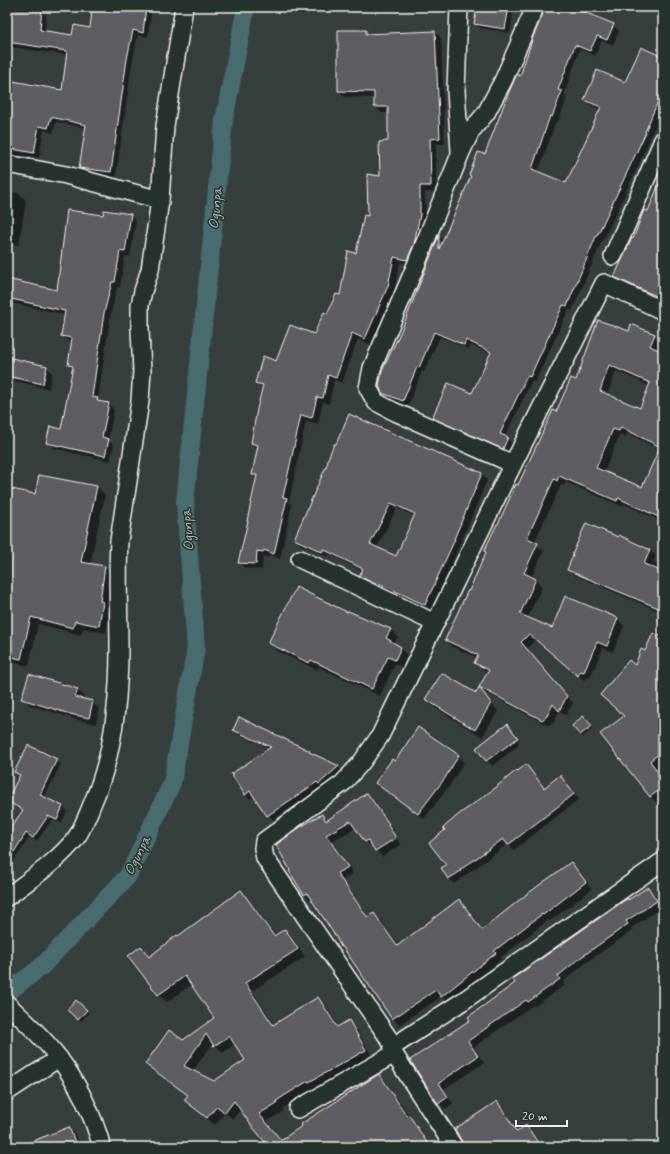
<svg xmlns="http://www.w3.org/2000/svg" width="670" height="1154" viewBox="0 0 670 1154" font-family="Mynerve,sans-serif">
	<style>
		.shadow { fill: #0007; fill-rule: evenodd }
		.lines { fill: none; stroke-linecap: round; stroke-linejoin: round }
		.canal { stroke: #496c6f; stroke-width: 18 }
		.building { fill: #605b64; stroke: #f4f1e8; fill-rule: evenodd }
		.minor-casing { stroke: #f4f1e8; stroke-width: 20 }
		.minor { stroke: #26332d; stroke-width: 17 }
		.labels { text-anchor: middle; stroke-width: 3; stroke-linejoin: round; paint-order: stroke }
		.water-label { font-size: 14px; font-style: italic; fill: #b0bcb8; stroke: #26332d }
	</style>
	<rect width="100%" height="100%" fill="#373f3e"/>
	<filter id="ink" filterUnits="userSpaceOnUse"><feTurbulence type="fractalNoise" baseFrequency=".025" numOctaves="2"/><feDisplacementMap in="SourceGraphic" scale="8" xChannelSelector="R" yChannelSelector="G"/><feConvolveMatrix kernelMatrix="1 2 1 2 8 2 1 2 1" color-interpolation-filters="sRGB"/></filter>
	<g filter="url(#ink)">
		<g class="shadow">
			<polygon points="7,7 47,7 45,32 73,36 91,29 94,7 152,7 148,37 138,35 132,64 116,177 86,173 81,167 86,128 56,122 53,133 44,130 39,158 21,155 20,160 7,160 7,76 11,77 16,83 62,91 67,55 9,47 7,45"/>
			<polygon points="478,7 514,7 510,33 480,28 475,24"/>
			<polygon points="544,7 567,7 613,25 619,31 613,45 602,41 595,56 580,49 564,95 567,98 558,122 556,121 538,173 566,185 601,110 591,105 585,100 626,83 663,58 663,107 640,162 604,239 603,239 572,311 569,309 535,382 532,381 505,437 513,444 508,453 439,423 434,417 472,394 491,354 471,345 469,349 440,337 424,372 422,371 408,406 389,398 383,392 401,331 439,236 444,241 486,155 520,77 543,16"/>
			<polygon points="639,7 656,7 655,10"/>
			<polygon points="363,31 370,38 435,32 441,38 445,144 436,144 436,192 425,192 426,221 413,266 400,262 394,292 371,345 358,339 342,383 334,380 329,404 323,402 318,424 306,421 289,502 292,505 280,559 270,555 269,558 263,556 262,570 245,568 239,563 249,522 257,478 253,474 259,449 252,443 264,389 256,382 277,362 314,335 340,297 369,217 381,177 389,142 389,113 381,113 375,107 375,98 345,97 339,91"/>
			<polygon points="663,177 663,302 621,283 615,276 633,240 649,213"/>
			<polygon points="7,191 18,193 26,200 19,245 7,243"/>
			<polygon points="131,215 136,221 130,257 125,256 120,287 117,287 110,319 98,399 102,403 109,404 114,410 108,440 114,445 110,461 53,448 47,443 62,430 73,369 69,365 73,342 68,341 62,336 66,315 7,302 7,280 58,291 104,216"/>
			<path d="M629,333L654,335L661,342L657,350L663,353V522L624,504L623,507L566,482L564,486L561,485L534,543L544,551L531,578L536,580L542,587L527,619L553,629L566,598L618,619L624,626L613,652L603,648L590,678L587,677L585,681L536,639L527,649L573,703L566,716L560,710L554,722L549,726L487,693L481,687L489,672L482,669L476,662L478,658L452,647L446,640L470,592L498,526L556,413L576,381ZM616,371L650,386L640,410L607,395ZM627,433L660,450L642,489L604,472L620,434L626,437Z"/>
			<polygon points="7,358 46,367 52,373 49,389 7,379"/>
			<path d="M337,446L482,474L487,480L449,571L431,610L382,587L381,589L366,582L361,576L363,571L329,554L328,557L301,545L295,539ZM397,508L415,516L397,557L377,548Z"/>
			<polygon points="40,476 97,487 105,495 90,565 105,567 113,575 107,608 110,611 106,633 83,628 81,635 38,624 29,666 7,661 7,489 36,495"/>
			<polygon points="620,536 650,550 656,556 653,562 663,565 663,613 574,575 568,570 619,539"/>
			<polygon points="348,613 390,630 398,637 394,644 400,648 407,655 402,667 395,664 380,696 318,667 317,670 277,651 269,643"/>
			<polygon points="663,613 663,797 656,802 650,796 625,716 635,666 646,652"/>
			<polygon points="479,689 498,711 482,737 434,707 426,699 476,695"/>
			<polygon points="77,690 84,696 83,700 92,702 99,709 96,724 78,720 29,705 22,698"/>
			<polygon points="583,717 593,728 583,737 575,728"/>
			<polygon points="234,729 338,767 343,771 324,788 323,786 273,820 255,796 250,799 245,794 271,749 239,734"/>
			<polygon points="418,729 459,756 464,762 451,784 424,819 382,788 376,783 395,762"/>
			<polygon points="512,730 519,740 519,745 492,766 477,748"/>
			<polygon points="56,760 61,764 44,798 63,806 67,811 61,823 53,819 37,841 30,836 14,861 7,857 7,838 24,811 12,805 8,801 20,777 16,772"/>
			<polygon points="526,765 544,789 565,782 579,799 514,850 508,844 454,884 442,869 448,865 518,772"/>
			<polygon points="367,795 373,801 394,831 393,832 401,845 382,857 373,846 372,847 365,841 356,828 332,841 353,873 343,880 368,918 374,914 381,920 398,946 459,901 483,930 571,863 592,889 550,921 548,920 500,958 501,960 448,1002 442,996 399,1025 393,1018 347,951 342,946 312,900 311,901 304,895 322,816 328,821"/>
			<polygon points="663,874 663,889 656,879"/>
			<polygon points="648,889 654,894 662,907 631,928 633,930 586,963 563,982 565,985 534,1007 533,1005 474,1047 484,1063 444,1089 453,1104 445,1109 439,1103 411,1060 472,1021 516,983 627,899 629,901"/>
			<path d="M241,892L248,899L276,936L285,930L292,938L305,957L252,991L275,1025L318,998L325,1006L339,1027L349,1021L356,1029L373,1058L317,1089L316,1088L282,1109L284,1111L266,1122L282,1141L379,1076L386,1083L432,1147H269L241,1109L233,1119L225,1113L215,1125L185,1100L189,1096L154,1071L146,1064L183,1041L215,1019L192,984L167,1002L159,995L129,956L141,947L150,957ZM213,1043L223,1053L235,1044L246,1060L214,1082L193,1071Z"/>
			<polygon points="76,1001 89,1013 81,1021 68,1010"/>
			<polygon points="497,1103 503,1109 518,1132 526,1127 532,1133 542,1147 466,1147"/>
			<polygon points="69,1128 75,1134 80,1147 20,1147"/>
			<polygon points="11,1141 17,1147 7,1147 7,1142"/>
		</g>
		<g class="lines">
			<polyline class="canal" points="7,993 41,967 128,876 172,783 196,648 185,502 224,120 246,7"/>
		</g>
		<g class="building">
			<polygon points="7,7 42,7 40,30 72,35 74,25 90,28 92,10 110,12 111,7 146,7 143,33 133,30 127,59 111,172 79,168 86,125 51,117 48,128 39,126 34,153 7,148 7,80 62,90 67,51 7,42"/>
			<polygon points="477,7 509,7 505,29 474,24"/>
			<polygon points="543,7 581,7 579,10 614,24 607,40 597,36 590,51 575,45 558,90 562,91 552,117 550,116 532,169 566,183 601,107 584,100 597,70 625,82 641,47 663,57 663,89 645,132 646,132 598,234 597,234 567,306 563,305 530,377 527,376 500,434 508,437 503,449 432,418 448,383 472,393 491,352 466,340 464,345 434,332 419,368 417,367 403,401 382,393 379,386 382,371 401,331 439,235 439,249 471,176 469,175 478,152 485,154 508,94 517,74 520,76 533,37 542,16"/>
			<polygon points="338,30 366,30 366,34 435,31 440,138 430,139 431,186 420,186 420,215 414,244 407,260 394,257 388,286 365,339 352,333 336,378 328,375 323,398 317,397 312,418 301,415 283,497 287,498 274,554 264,550 263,552 257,551 256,564 238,563 248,521 247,521 257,475 252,475 258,445 251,443 257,409 263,385 255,383 263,356 276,361 290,325 314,334 324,312 327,314 336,294 340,295 348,251 356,253 364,215 368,216 367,174 380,176 379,142 388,141 388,107 374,107 374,92 338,91"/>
			<polygon points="662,176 663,176 663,299 614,277 632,238 633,239 644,210 648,211"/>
			<polygon points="67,210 103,215 104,210 131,214 125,252 120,251 115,282 112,282 104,313 92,397 98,398 97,401 109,403 102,437 109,439 105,456 46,443 50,426 61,429 71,376 73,366 68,365 72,338 61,336 65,311 7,298 7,279 57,290"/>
			<path d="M598,320L629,331L631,324L655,334L650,346L663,352V519L618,498L617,501L559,476L557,481L554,479L527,538L538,543L524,573L536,579L520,614L552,628L565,596L618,618L607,646L597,642L584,672L580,671L578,676L529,634L521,642L567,696L559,711L553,704L547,716L542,720L479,687L489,670L474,663L478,655L445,640L468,590L469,591L486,552L484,551L497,524H498L516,484L518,485L553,410L556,412L571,378L576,380ZM609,365L650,383L640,408L600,391ZM621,427L660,447L642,487L596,468L613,429L619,431Z"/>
			<polygon points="7,357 47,366 43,384 7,376"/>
			<path d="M349,414L482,473L454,539H455L425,605L376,582L375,584L359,576L363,569L323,549L322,552L294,539L328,462L327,461L334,444H336ZM391,503L415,514L396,556L370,544Z"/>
			<polygon points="39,475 97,486 81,562 105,566 100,601 103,602 99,626 75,621 73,628 31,617 21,659 7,656 7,488 35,494"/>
			<polygon points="586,523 618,537 619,535 650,550 644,564 663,572 663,610 567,570 573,555 572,555"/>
			<polygon points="296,587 347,612 348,611 391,629 386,638 401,647 395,660 388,657 372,689 311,660 309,663 268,643"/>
			<polygon points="653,633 663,637 663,750 650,761 663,779 663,787 650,797 600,734 624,716 600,695 629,660 635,665 641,649 645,651"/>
			<polygon points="442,673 476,693 479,687 491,703 475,730 425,699"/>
			<polygon points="29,674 78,689 75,697 93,701 89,718 70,714 21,699"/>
			<polygon points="583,716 592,726 580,735 572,726"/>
			<polygon points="239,717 310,751 309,752 339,766 319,784 317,782 267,816 250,791 245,795 231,774 271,747 233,730"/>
			<polygon points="507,724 518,738 486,761 476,748"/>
			<polygon points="418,727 459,755 445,778 418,814 375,783 392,759 395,761"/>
			<polygon points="28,745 57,759 40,795 63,806 57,820 48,816 33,838 26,833 7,863 7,833 23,810 7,801 7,800 20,775 14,772"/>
			<polygon points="526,764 544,788 560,775 574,794 508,845 503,839 460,870 461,871 448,879 441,868 446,865 429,843 445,830 443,828 458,815 498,786 498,785 517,770 518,771"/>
			<polygon points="367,793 389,824 388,825 396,838 375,851 368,840 365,842 350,821 326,835 348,867 337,873 367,917 374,913 397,946 459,899 482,930 523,897 571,862 586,882 543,915 542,914 494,951 496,953 441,997 436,990 392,1019 342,946 341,947 336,937 307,893 304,895 289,871 290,870 276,845 299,828 322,814 326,821"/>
			<polygon points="648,887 657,901 626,921 628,924 580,958 558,976 560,979 528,1002 526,1000 468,1041 478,1056 439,1083 448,1097 438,1104 410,1060 470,1020 468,1017 515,983 512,979 628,898 628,900"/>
			<path d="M241,890L274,936L285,929L298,949L245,983L273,1025L318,997L337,1027L349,1020L366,1050L309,1082L308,1081L276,1101L277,1103L259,1114L281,1140L302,1126L301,1124L379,1074L407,1116L409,1115L430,1147H269L251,1125L234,1101L225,1113L217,1106L207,1118L184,1100L188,1095L145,1064L169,1030L183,1040L214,1018L185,976L158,995L128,956L141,946L149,957L177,935L178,936ZM206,1034L214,1046L229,1036L245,1060L214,1081L184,1066Z"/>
			<polygon points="76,1000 87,1010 78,1020 67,1010"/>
			<polygon points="497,1101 517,1132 526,1125 541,1147 464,1147 462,1142 455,1129"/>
			<polygon points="69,1127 77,1147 21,1147 20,1146"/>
		</g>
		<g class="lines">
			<g class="minor-casing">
				<g id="minor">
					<polyline points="459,7 456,91 460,151"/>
					<polyline points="7,164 66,175 160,200"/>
					<polyline points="613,256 663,140"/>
					<polyline points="513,464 393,411 376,402 368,388 372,368 416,265 461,152 471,131 486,113 503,81 533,12"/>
					<polyline points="300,559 435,623"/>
					<path d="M7,897C31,879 57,862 76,838C83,828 88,814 93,802C114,754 119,700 119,648C119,612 117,577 119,541L140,401L142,371L140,330V305L143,291L150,270L160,200L165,126L184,7"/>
					<path d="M7,1004C25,1021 43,1037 58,1057C78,1083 93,1116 102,1147"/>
					<polyline points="394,1046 265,858 263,848 264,841 343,783 361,763 380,736 513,464 604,283 663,311"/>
					<polyline points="7,1092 59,1058"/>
					<polyline points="298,1109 394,1054"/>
					<polyline points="454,1147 394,1054 392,1050 394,1046 463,1001 663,861"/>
				</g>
			</g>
			<use href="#minor" class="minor"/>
		</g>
	</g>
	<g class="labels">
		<g class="water-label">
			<text transform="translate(215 208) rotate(-84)" y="5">Ogunpa</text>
			<text transform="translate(187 530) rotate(-94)" y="5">Ogunpa</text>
			<text transform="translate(137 855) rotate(-63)" y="5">Ogunpa</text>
		</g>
	</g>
	<rect width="670" height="1154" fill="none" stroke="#26332d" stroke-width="24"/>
	<rect x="12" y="12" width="646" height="1130" fill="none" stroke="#f4f1e8" stroke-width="1.5" filter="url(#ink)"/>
	<path d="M516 1120v6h51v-6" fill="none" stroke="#f4f1e8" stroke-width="2"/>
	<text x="522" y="1120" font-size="12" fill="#f4f1e8" stroke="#26332d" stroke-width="3" paint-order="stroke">20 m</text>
</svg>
